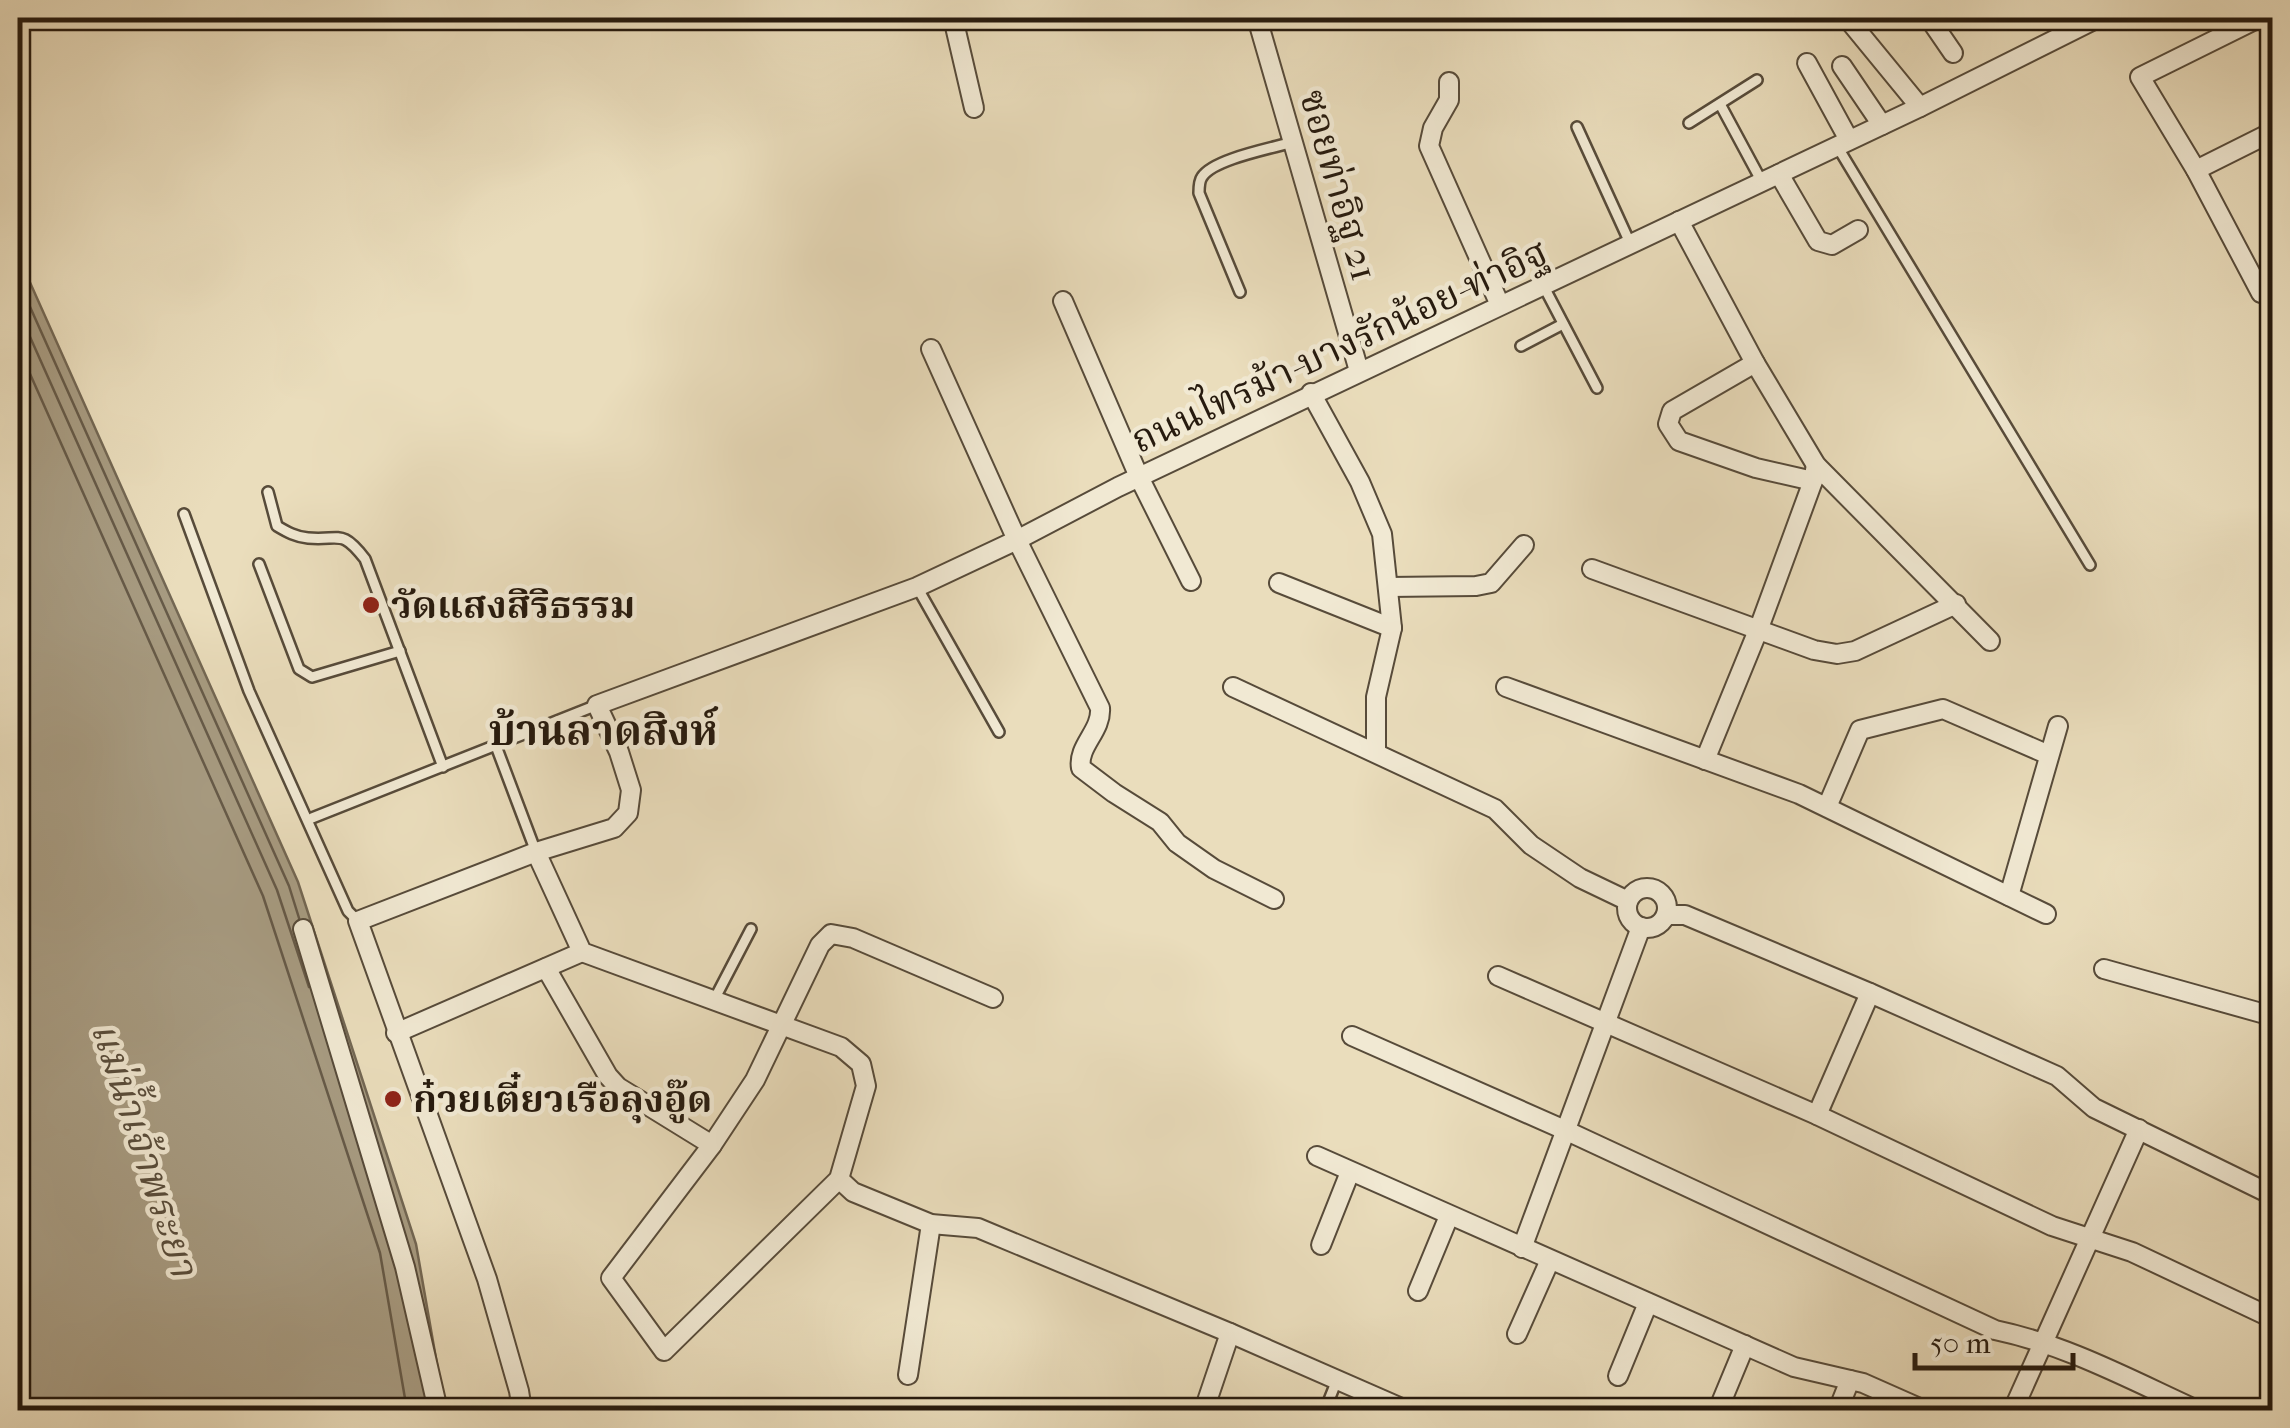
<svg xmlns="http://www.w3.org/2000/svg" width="2290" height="1428" viewBox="0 0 2290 1428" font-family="'IM FELL French Canon','Noto Serif Thai',serif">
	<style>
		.water { fill: #a79b81; stroke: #736753; stroke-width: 2.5 }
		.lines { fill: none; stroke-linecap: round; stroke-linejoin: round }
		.shore { stroke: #665a48; stroke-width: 2.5 }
		.lane-casing { stroke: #574b3a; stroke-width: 14 }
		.street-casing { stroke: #574b3a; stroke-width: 22 }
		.lane { stroke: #f1e9d3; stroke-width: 9 }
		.street { stroke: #f1e9d3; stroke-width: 18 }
		.poi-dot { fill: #8f2418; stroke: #f1e9d3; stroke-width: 4 }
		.labels { text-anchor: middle; stroke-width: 9; stroke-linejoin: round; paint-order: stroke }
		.street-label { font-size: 38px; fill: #261a0e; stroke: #f1e9d3 }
		.poi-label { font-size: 38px; font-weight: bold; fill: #261a0e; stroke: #f1e9d3; text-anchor: start }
		.water-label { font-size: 40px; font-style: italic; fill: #5a4e3c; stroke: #f1e9d3 }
		.quarter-label { font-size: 42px; font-weight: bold; fill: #261a0e; stroke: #f1e9d3 }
	</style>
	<rect width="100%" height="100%" fill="#eaddbc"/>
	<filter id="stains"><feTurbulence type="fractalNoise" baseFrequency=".002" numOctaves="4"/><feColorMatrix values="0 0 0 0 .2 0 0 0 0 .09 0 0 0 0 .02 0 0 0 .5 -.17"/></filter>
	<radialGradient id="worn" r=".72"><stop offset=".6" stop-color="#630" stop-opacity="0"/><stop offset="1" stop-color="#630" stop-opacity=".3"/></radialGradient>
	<polygon class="water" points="18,260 24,269 298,882 416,1244 445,1410 18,1410"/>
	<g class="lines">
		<g class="shore">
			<polyline points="18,280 289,886 299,918"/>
			<polyline points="18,310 277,890 309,987"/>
			<polyline points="18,347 263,896 380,1253 407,1410"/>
		</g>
		<g class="lane-casing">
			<g id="lane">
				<polyline points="1720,104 1762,182"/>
				<polyline points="1689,123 1757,80"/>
				<polyline points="1577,127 1630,243"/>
				<polyline points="1837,146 2090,565"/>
				<polyline points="1543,285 1597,388"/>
				<path d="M1240,292L1199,193C1199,188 1199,181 1202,177C1213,159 1273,148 1293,142"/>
				<polyline points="1521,346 1563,324"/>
				<path d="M268,492L277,526C287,532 296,537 308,538C340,541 341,528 365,559L443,767"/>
				<polyline points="184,514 249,691 348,911 358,921"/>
				<polyline points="259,564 299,669 312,677 400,651"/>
				<polyline points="917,587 999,732"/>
				<polyline points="496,746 536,852"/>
				<polyline points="312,818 597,705"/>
				<polyline points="714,1000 751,929"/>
				<polyline points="1325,1410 1337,1380"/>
			</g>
		</g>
		<g class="street-casing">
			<g id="street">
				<polyline points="953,18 974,108"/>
				<polyline points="1257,18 1359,371"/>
				<polyline points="1847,18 1920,107"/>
				<polyline points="1929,18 1953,53"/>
				<polyline points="2259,18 2140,77 2196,170 2261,293"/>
				<polyline points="1807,63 1849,140"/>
				<polyline points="1842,66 1882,125"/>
				<polyline points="1449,82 1449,100 1433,128 1429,146 1500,305"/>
				<polyline points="2196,170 2272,132"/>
				<polyline points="1779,174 1818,241 1832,245 1858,230"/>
				<polyline points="1679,221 1755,363 1816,465 1990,641"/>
				<polyline points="1063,301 1139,477 1191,581"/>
				<path d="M931,349L1017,540L1100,708C1102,731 1077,746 1081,768L1114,793L1160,822L1177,843L1214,869L1274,899"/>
				<polyline points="1755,363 1672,411 1668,424 1679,441 1756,468 1813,481"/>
				<polyline points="1311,393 1360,482 1382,534 1392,628 1376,697 1376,752"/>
				<polyline points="1592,569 1814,650 1837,654 1855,651 1956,604"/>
				<polyline points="1279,583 1392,628"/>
				<polyline points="1388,587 1476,586 1491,583 1524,545"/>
				<polyline points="1233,687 1495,809 1531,845 1580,878 1628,901"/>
				<polyline points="1506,687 1799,794 2046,914"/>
				<polyline points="1705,760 1759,628 1813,481 1816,465"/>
				<polyline points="1827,807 1860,730 1943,709 2049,755"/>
				<polyline points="536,852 582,952 841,1047 861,1064 866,1086 839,1179 664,1351 611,1278 712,1145 755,1080 820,945 831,934 853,938 993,998"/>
				<circle cx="1647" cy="908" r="20"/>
				<polyline points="2009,896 2058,726"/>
				<polyline points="1666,915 1685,915 1870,993 2057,1076 2094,1108 2272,1195"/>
				<polyline points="303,929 405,1267 438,1410"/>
				<polyline points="546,968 608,1076 618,1087 712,1145"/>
				<polyline points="2104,969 2272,1016"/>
				<polyline points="1498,976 1817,1115 2052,1226 2132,1252 2272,1318"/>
				<polyline points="396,1033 582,952"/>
				<path d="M1352,1036L1567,1131L1995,1330C2067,1345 2131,1380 2197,1410"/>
				<polyline points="1817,1115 1870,993"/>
				<polyline points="1317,1156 1794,1367 1863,1383 1924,1410"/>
				<polyline points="839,1179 853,1192 931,1224 978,1228 1230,1333 1406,1410"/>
				<polyline points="1321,1245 1350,1172"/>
				<polyline points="1522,1248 1641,927"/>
				<polyline points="1418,1291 1449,1216"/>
				<polyline points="1517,1334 1550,1260"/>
				<polyline points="908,1375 931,1224"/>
				<polyline points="1618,1376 1648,1303"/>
				<polyline points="522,1410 519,1391 487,1279 358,921 536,852 614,828 628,813 631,790 619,752 597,705 917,587 1017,540 1118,487 1920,107 2098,18"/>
				<polyline points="1204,1410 1230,1333"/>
				<polyline points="1718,1410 1745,1345"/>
				<polyline points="1838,1410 1850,1380"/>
				<polyline points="2013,1410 2139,1129"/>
			</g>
		</g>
		<use href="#lane" class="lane"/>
		<use href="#street" class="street"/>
	</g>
	<g class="poi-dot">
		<circle cx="371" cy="605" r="10"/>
		<circle cx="393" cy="1099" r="10"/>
	</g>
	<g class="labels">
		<g class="street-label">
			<text transform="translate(1339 185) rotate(74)" y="13">ซอยท่าอิฐ 21</text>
			<text transform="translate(1339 346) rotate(-25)" y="13">ถนนไทรม้า-บางรักน้อย-ท่าอิฐ</text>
		</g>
		<g class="poi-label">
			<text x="391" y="618">วัดแสงสิริธรรม</text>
			<text x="413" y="1112">ก๋วยเตี๋ยวเรือลุงอู๊ด</text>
		</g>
		<g class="water-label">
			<text transform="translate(145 1149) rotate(72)" y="14">แม่น้ำเจ้าพระยา</text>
		</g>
		<g class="quarter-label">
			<text x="603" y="745">บ้านลาดสิงห์</text>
		</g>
	</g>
	<rect width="2290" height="1428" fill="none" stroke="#eaddbc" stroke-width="60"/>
	<rect x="20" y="20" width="2250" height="1388" fill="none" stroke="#261a0e" stroke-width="5"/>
	<rect x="30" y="30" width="2230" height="1368" fill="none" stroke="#261a0e" stroke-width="2.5"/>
	<path d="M1915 1353v15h158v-15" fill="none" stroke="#261a0e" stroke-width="5"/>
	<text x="1930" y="1353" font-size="30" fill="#261a0e" stroke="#f1e9d3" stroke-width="8" paint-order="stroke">50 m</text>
	<rect width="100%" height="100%" filter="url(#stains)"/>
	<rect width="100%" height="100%" fill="url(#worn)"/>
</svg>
